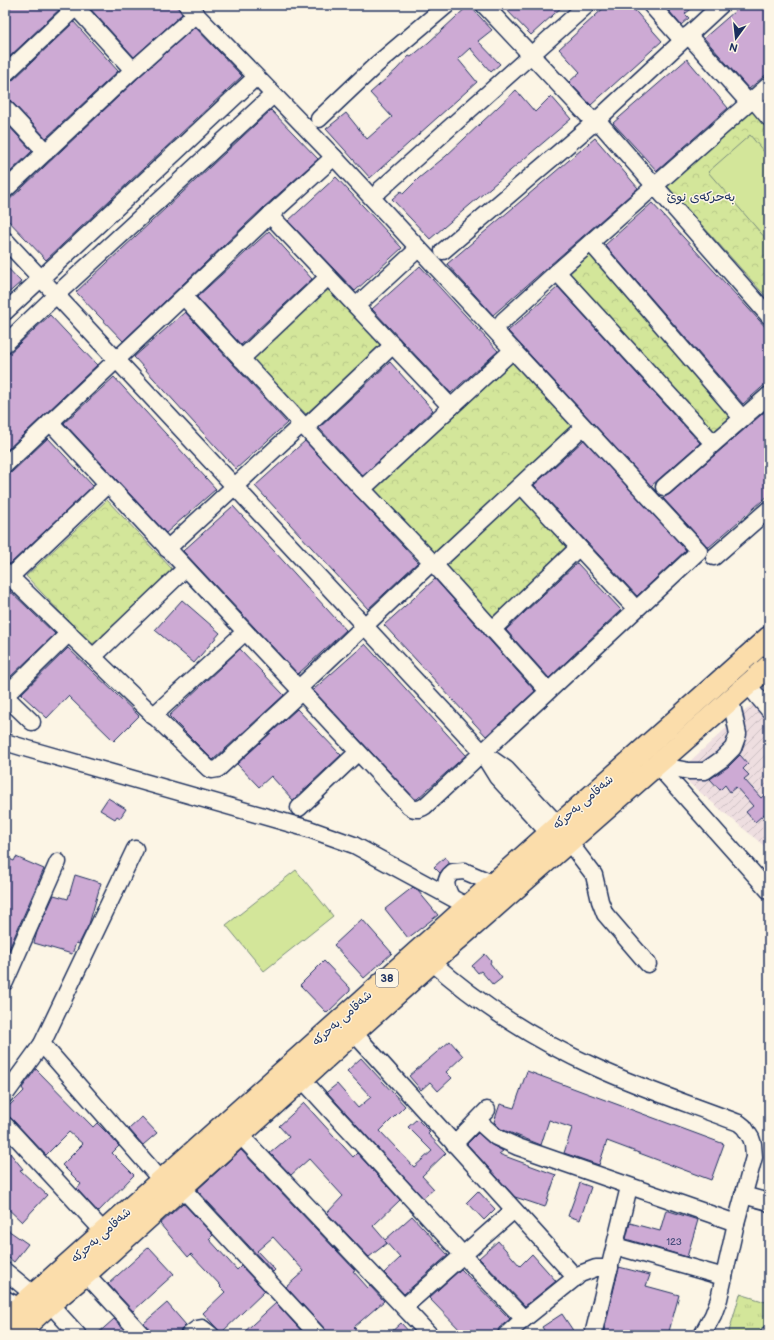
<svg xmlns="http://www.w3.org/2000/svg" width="774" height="1340" viewBox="0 0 774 1340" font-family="'Balsamiq Sans','Playpen Sans Arabic',sans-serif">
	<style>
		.industrial { fill: url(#industrial-furrows) }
		.grass { fill: url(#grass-tufts); stroke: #778a7c }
		.park { fill: url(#park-crowns); stroke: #778a7c }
		.pitch { fill: #d3e69a; stroke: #778a7c }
		.building { fill: #cdaad4; stroke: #1b2f5e }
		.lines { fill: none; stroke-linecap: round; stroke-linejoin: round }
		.minor-casing { stroke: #1b2f5e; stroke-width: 19 }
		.major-casing { stroke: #1b2f5e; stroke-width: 24 }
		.minor { stroke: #fcf5e5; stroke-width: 16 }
		.major { stroke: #fbddab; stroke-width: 21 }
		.labels { text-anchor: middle; stroke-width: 3; stroke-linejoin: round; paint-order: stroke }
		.number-label { font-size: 10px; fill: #484e7c }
		.shield { fill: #fcf5e5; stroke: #5e6a86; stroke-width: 1 }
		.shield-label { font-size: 11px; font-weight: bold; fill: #1b2f5e }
		.street-label { font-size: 12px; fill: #1b2f5e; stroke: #fcf5e5 }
		.neighbourhood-label { font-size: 13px; fill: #1b2f5e; stroke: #fcf5e5 }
	</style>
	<defs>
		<pattern id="industrial-furrows" width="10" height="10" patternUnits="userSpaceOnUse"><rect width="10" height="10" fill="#eedee0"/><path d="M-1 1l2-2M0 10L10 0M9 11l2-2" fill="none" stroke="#ccbfc3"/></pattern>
		<pattern id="grass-tufts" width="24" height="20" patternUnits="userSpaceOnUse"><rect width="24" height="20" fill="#d3e69a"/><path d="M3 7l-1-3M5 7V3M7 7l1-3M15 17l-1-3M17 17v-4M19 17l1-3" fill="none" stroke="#b5c687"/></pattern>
		<pattern id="park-crowns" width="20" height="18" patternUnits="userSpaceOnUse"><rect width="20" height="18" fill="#d3e69a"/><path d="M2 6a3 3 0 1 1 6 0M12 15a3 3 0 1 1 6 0" fill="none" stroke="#b5c687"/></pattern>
	</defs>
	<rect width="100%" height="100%" fill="#fcf5e5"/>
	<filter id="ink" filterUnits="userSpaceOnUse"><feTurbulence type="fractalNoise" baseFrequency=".025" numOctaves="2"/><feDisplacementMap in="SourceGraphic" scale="8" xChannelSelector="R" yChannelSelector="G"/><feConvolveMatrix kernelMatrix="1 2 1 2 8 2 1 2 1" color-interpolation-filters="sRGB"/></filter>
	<g filter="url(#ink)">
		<polygon class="industrial" points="769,689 769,850 677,773"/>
		<polygon class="grass" points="740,1294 769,1303 769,1335 728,1335"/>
		<g class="park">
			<polygon points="752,110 769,129 769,300 667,186"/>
			<polygon points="590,255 736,419 714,438 568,275"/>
			<polygon points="329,286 384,344 306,414 252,359"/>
			<polygon points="514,361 572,426 434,553 375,490"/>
			<polygon points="521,495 571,548 492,620 442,567"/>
			<polygon points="107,500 173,570 92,646 26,576"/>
		</g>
		<g class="pitch">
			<polygon points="750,135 769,158 769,239 767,240 708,172"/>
			<polygon points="296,870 333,916 264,971 226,925"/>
		</g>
		<g class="building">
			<polygon points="14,5 64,5 5,61 5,13"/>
			<polygon points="87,5 178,5 178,8 182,14 134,57"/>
			<polygon points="469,5 492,30 478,41 500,64 491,72 470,48 458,59 477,82 370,178 326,129 346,113 367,139 392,117 370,93 396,70 409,56 411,57 429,42"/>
			<polygon points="502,5 564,5 531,35"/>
			<polygon points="607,5 630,5 662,41 591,105 569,82 580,72 559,49"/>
			<polygon points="664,5 696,5 685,14 689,18 681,25"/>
			<polygon points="742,5 769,5 769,72 749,89 704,38"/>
			<polygon points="74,22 118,71 46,138 12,102 5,99 5,85 12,81"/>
			<polygon points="195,27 242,76 46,260 5,217 5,204 139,77"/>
			<polygon points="687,59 728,108 657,171 613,123"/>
			<polygon points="516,90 535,112 551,96 571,119 430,239 392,199 401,191 403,194 419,178 446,156"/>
			<polygon points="271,110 318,159 263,208 123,341 76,292"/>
			<polygon points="5,122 32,151 5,177"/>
			<polygon points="595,138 638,188 493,315 447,264"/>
			<polygon points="336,177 402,248 355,291 288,221"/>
			<polygon points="652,203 769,331 769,381 743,404 605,245"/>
			<polygon points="269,231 312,279 241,345 197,297"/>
			<polygon points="5,265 21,282 5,296"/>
			<polygon points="420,266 498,351 451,393 372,309"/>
			<polygon points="558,287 700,443 651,486 508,331"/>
			<polygon points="185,312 287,423 236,469 134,357"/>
			<polygon points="50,315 97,365 5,452 5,357"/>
			<polygon points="390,362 433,410 363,476 319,428"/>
			<polygon points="114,377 216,489 166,533 64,423"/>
			<polygon points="769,408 769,495 708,548 706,545 663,498 670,494"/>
			<polygon points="48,438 93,486 10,564 5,563 5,476 12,472"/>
			<polygon points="584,440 686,550 637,596 534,485"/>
			<polygon points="305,441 418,562 368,609 255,486"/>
			<polygon points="233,506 346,630 298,674 183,551"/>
			<polygon points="577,563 621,610 549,678 506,630"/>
			<polygon points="435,579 535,691 486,736 384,625"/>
			<polygon points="5,586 55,634 8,679 5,676"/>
			<polygon points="182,600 220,633 194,663 155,630"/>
			<polygon points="365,644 466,755 417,799 415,799 313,690"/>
			<polygon points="68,648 139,716 114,741 68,696 47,718 21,694"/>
			<polygon points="240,649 284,695 213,760 169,716"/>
			<polygon points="297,709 341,755 293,800 271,776 259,787 237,764"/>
			<polygon points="740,755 748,764 743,769 749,775 744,779 761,798 769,791 769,810 755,822 746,812 753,806 736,787 730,792 725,785 720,790 710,779 728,767"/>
			<polygon points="108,798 126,809 120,818 117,816 115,819 100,810"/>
			<polygon points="5,857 14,861 16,857 44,869 5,958"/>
			<polygon points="445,857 450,863 447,865 440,873 434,867"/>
			<polygon points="75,875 101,883 89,924 79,944 76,943 72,954 34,943 37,932 54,895 68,899"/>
			<polygon points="413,887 418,891 438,915 408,938 385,909"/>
			<polygon points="362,919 392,953 364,978 334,945"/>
			<polygon points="485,954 491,961 490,963 502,978 493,985 481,971 478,973 472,966"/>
			<polygon points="324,961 350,988 350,991 327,1013 300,985"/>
			<polygon points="450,1041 463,1056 446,1072 452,1078 438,1091 430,1082 421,1090 409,1076"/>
			<polygon points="361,1058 405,1106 380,1131 414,1167 432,1151 408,1127 417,1119 430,1132 428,1134 446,1153 422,1176 434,1189 423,1198 327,1092 337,1084 358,1108 371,1097 347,1071"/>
			<polygon points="36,1069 93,1127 97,1123 109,1135 119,1146 112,1153 134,1175 98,1212 77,1189 81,1184 62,1165 83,1144 69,1132 46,1155 12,1119 5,1114 5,1110 24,1091 22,1088"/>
			<polygon points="527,1071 724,1144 711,1180 607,1141 599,1165 564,1153 572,1128 549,1120 541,1145 501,1129 494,1122 500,1104 514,1108"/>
			<polygon points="304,1103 353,1157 357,1153 400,1200 373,1226 385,1240 412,1216 448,1255 404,1294 384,1273 400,1258 385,1241 387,1243 369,1257 327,1213 343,1196 309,1159 291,1175 270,1153 289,1137 279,1126"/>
			<polygon points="142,1117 157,1133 143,1145 129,1129"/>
			<polygon points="478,1133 490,1144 503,1151 499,1154 556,1175 545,1207 515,1197 467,1144"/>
			<polygon points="5,1147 23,1169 20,1170 47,1195 22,1222 5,1206"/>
			<polygon points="241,1150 355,1270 353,1271 368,1288 370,1286 384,1301 354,1327 362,1335 327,1335 325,1329 286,1287 304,1271 273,1237 257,1251 275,1270 273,1272 197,1190"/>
			<polygon points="580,1183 591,1187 580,1220 568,1216"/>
			<polygon points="478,1191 495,1209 484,1220 467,1202"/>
			<polygon points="183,1203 213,1235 209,1239 237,1270 241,1266 265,1291 221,1333 203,1313 225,1292 220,1287 221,1286 191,1254 188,1257 160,1224"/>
			<polygon points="666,1210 698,1220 687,1257 626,1239 630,1223 660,1231"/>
			<polygon points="5,1228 28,1244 14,1262 5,1255"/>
			<polygon points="498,1241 520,1266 532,1254 556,1281 525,1306 479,1258"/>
			<polygon points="149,1247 174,1274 133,1311 108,1284"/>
			<polygon points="619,1267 650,1275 646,1286 679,1295 668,1335 650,1335 639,1332 639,1335 603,1335"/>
			<polygon points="461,1269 510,1319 499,1328 497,1335 465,1335 429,1298"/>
			<polygon points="167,1303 186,1325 180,1331 180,1335 151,1335 149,1329 144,1323"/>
			<polygon points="276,1303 305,1335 241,1335"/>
			<polygon points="562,1314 576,1335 547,1335 542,1327"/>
			<polygon points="114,1319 129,1335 96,1335"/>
			<polygon points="401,1323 412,1335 388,1335"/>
		</g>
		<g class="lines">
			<g class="minor-casing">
				<g id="minor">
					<polyline points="74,5 133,70"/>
					<polyline points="484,5 594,122"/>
					<polyline points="651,5 682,40"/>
					<polyline points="688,35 749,103"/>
					<polyline points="5,74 76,7"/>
					<polyline points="753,99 769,118"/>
					<polyline points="5,108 46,152"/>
					<polyline points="319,119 376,65 447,5"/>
					<polyline points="597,120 769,316"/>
					<polyline points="5,190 133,70 196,14"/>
					<polyline points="380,190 587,5"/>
					<polyline points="270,215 451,407"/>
					<polyline points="5,240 483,753 506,769 558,825"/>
					<polyline points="591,243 742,418"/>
					<polyline points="443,251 597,120 721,5"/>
					<polyline points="557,272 713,443"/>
					<polyline points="184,297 362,489 432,562 548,691"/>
					<polyline points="356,306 418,249"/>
					<polyline points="5,312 256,77"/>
					<polyline points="503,321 557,272 769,85"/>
					<polyline points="5,344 56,295 273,95"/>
					<polyline points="241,359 328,277"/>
					<path d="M50,422C169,551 289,678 409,806C414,810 419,810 425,806L699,551L334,157L187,5"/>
					<polyline points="305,428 393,345"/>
					<polyline points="5,465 270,215 334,157"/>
					<polyline points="521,485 636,609"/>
					<polyline points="664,487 769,395"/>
					<polyline points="362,489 513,350"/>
					<polyline points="167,549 302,424"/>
					<polyline points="714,557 769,509"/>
					<polyline points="434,565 583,427"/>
					<polyline points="5,572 209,769 212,770 218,769 301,692"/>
					<polyline points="10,577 107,485"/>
					<polyline points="492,630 578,548"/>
					<polyline points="93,657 185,569"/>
					<polyline points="748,685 769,710"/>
					<polyline points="298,689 432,562"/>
					<polyline points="5,696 69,633"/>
					<polyline points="5,696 32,722"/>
					<polyline points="153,716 245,632"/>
					<polyline points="5,742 28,749 309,829 354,845 467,906"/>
					<polyline points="484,756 497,777 549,833"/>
					<polyline points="657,765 769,891"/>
					<polyline points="657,765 689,771 705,771 722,759 733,748 738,734 731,700"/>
					<polyline points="299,808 358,752"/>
					<polyline points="569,842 594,875 600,901 605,914 648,964"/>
					<path d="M451,897C446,887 443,880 453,872L464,871L492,883"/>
					<path d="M432,962C481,1006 537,1041 597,1068C643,1089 692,1105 739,1123L744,1127L751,1138L753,1144L754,1157L736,1223L719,1299L713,1315L702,1335"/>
					<polyline points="5,982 58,862"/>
					<polyline points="354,1033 576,1278"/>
					<polyline points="42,1044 161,1180"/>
					<polyline points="302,1079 463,1255 524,1319"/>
					<polyline points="5,1095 42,1044 135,849"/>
					<polyline points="478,1121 496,1137 518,1147 736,1223"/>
					<polyline points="5,1125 104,1232"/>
					<polyline points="240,1135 430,1335"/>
					<polyline points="454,1144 487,1110"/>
					<polyline points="181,1187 318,1335"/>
					<polyline points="743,1195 769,1202 769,1203"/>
					<polyline points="615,1246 724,1277"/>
					<polyline points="5,1271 33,1294"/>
					<polyline points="86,1274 142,1335"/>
					<polyline points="5,1299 20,1307"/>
					<polyline points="50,1304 78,1335"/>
					<polyline points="404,1307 514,1210"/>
					<polyline points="189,1335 197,1329 202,1328 211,1335"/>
					<polyline points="506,1335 524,1319 580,1274 596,1268 610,1268"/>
					<polyline points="593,1335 629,1187"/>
					<polyline points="769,1335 769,1334"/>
				</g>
			</g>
			<g class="major-casing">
				<g id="major">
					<polyline points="5,1320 769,637"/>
					<polyline points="16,1335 50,1304 86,1274 432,962 769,666"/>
				</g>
			</g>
			<use href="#minor" class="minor"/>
			<use href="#major" class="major"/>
		</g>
	</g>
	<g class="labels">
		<g class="number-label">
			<text x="674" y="1245">123</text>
		</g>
		<rect class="shield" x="376" y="969" width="22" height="18" rx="3"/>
		<g class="shield-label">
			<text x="387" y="982">38</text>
		</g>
		<g class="street-label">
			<text transform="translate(583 802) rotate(-41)" y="4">شەقامی بەحرکە</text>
			<text transform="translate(342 1018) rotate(-42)" y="4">شەقامی بەحرکە</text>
			<text transform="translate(101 1235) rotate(-42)" y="4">شەقامی بەحرکە</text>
		</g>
		<g class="neighbourhood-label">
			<text x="701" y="201">بەحرکەی نوێ</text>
		</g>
	</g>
	<rect width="774" height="1340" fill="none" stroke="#fcf5e5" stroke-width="20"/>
	<rect x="10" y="10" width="754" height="1320" fill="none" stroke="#1b2f5e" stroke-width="1.5" filter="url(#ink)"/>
	<g transform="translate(736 38) rotate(195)" stroke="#fcf5e5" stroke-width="3" paint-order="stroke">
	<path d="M0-3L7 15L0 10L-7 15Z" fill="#1b2f5e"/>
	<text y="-6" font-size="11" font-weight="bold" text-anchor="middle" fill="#1b2f5e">N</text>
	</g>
</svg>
